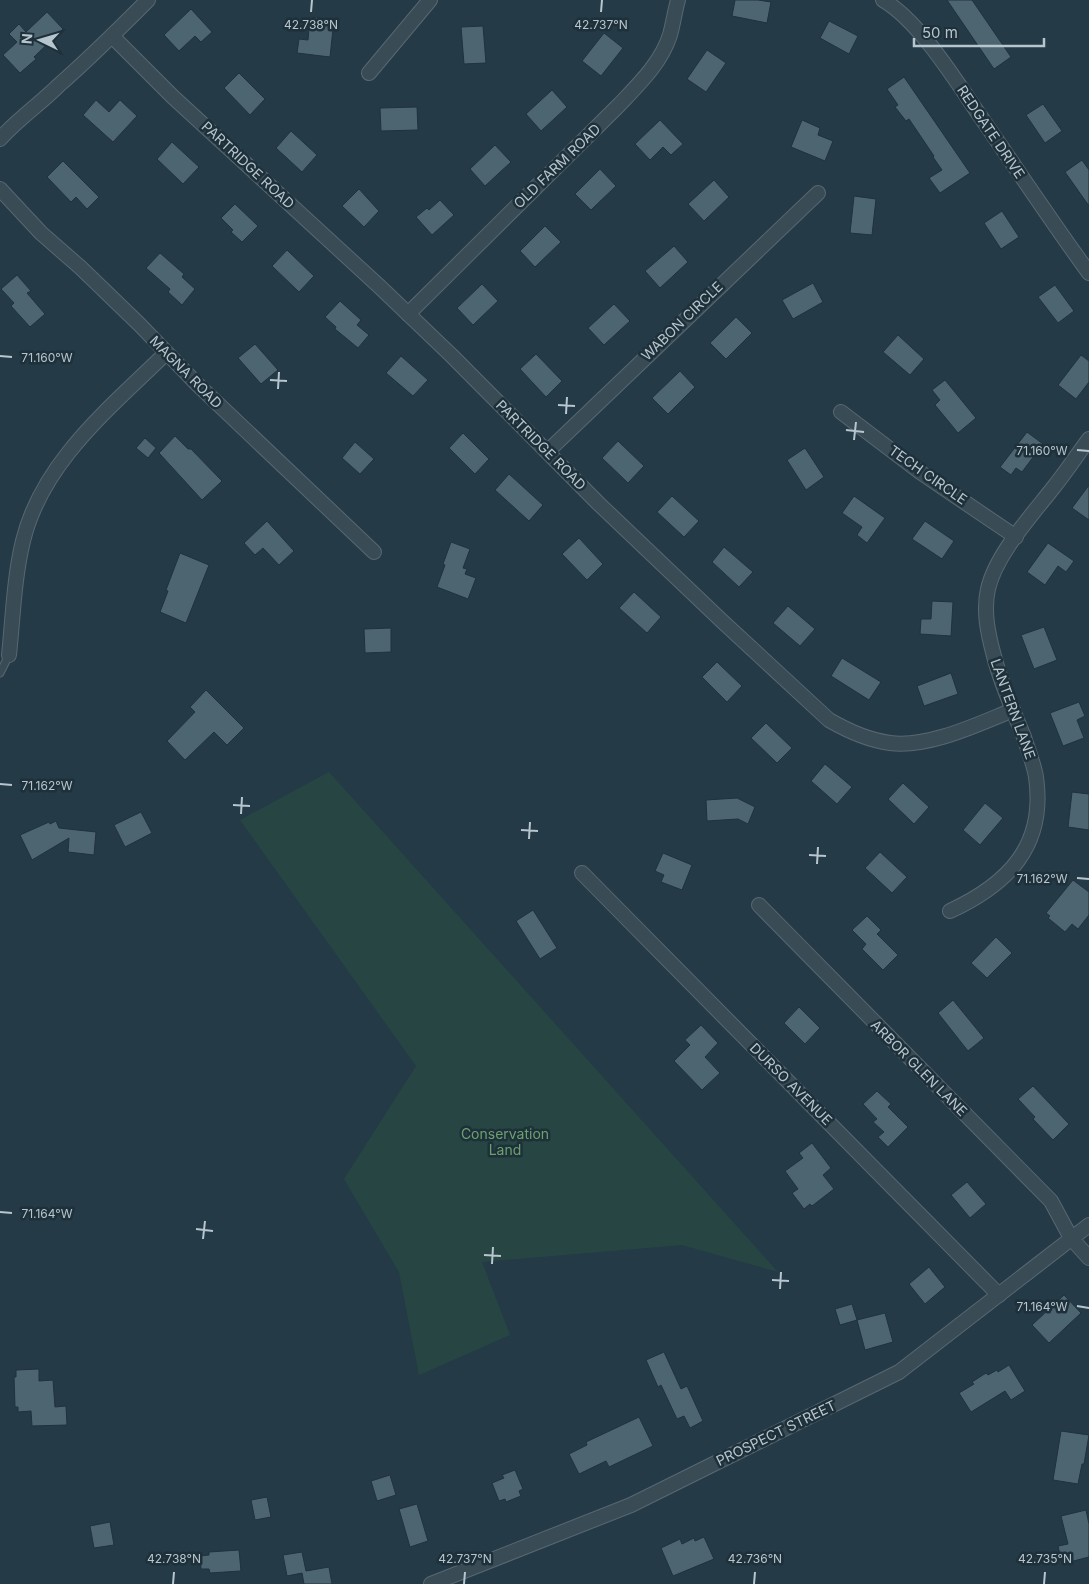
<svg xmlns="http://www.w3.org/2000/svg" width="1089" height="1584" viewBox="0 0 1089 1584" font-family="Inter,sans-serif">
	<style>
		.green { fill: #274643 }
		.building { fill: #4d6471; stroke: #20323c }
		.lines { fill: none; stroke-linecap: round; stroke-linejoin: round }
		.service-casing { stroke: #586872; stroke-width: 9 }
		.minor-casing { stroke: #586872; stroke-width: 16 }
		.service { stroke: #394b55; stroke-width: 7 }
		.minor { stroke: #394b55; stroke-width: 14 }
		.ticks { fill: none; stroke: #b7c5ce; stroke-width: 2 }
		.labels { text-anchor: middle; stroke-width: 5; stroke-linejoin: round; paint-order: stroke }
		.street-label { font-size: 14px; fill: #b7c5ce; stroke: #1e303a }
		.park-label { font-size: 14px; fill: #6ca16c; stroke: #1e303a }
		.ticks-label { font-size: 12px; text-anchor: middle; fill: #b7c5ce; stroke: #1e303a; stroke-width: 5; stroke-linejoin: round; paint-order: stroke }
	</style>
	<rect width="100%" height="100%" fill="#243a46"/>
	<polygon class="green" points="329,772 778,1272 682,1245 482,1262 510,1335 419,1375 399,1272 344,1179 416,1066 240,820"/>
	<g class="building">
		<polygon points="735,0 758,0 771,2 767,23 732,16"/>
		<polygon points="947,0 972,0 1011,57 994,69"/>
		<polygon points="191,9 212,32 201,42 195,36 179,51 164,35"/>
		<polygon points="47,12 63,29 34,57 36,59 20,73 3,55 17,42 9,34 19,24 26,32"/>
		<polygon points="310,17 334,20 330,57 297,53 299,39 308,40"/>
		<polygon points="829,21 858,36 849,54 820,38"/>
		<polygon points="483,26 486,63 464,64 461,27"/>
		<polygon points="604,33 623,48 601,76 582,61"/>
		<polygon points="707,50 726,63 706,92 687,79"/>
		<polygon points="239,73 265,99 250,115 224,88"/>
		<polygon points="904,77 970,173 940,193 929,178 942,170 933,157 934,156 909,119 906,121 895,107 898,105 887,89"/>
		<polygon points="552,90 567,107 541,131 526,114"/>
		<polygon points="96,100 109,112 120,100 137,116 113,142 83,115"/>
		<polygon points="1043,104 1062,131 1045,143 1026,115"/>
		<polygon points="417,107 418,130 381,131 380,108"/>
		<polygon points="660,120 683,144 671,155 663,147 650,160 635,144"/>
		<polygon points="802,120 820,128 818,135 833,141 825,161 791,147"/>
		<polygon points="291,131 317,155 302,172 276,148"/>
		<polygon points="172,142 199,167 183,184 157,159"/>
		<polygon points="495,145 511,162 485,186 470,169"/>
		<polygon points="1082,160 1089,170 1089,206 1065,172"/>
		<polygon points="63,161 99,197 87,209 76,197 71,202 47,177"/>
		<polygon points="600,169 616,186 591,210 575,194"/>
		<polygon points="714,180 729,197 704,221 688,204"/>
		<polygon points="359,189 379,211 364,227 342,206"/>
		<polygon points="854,196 876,199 872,235 850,233"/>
		<polygon points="440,200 454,215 432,235 416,217 427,208 429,210"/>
		<polygon points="235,204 258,226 242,242 231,232 233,230 221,218"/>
		<polygon points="1002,211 1019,237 1001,249 984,223"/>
		<polygon points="545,226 561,242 535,267 520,251"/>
		<polygon points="674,246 688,262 660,288 645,271"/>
		<polygon points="287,250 314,276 299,292 272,266"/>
		<polygon points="160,253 184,274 182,277 195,289 182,305 168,292 170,289 146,268"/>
		<polygon points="17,275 31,291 27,293 45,314 30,327 11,306 14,303 1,289"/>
		<polygon points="813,283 823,302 793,319 782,300"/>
		<polygon points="482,284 498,301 473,325 457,308"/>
		<polygon points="1055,285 1074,311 1058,323 1038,297"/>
		<polygon points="340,301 361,320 357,325 369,335 358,348 335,329 336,327 325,317"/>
		<polygon points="614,304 630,321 604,345 588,328"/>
		<polygon points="736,317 752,333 726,359 710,343"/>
		<polygon points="898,335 924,359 910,375 883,352"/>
		<polygon points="255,344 278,370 261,384 238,358"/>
		<polygon points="536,354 562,381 546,397 520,369"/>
		<polygon points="1081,355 1089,361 1089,382 1076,399 1058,385"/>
		<polygon points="401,356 428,380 413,396 386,373"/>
		<polygon points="680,371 695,387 668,414 652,398"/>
		<polygon points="945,380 976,418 958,433 935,405 940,400 932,390"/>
		<polygon points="1027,432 1043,444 1022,472 1016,468 1011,475 1000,467"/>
		<polygon points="463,433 489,459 475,474 449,448"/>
		<polygon points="175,436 188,449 191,449 222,481 202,500 159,453"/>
		<polygon points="145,438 156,448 148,458 136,448"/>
		<polygon points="618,441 644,466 628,483 602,458"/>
		<polygon points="355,442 374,459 360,474 342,458"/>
		<polygon points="805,448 824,477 806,490 787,460"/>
		<polygon points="509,474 543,505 529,521 495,490"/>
		<polygon points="1089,485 1089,520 1072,508"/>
		<polygon points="672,496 699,521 684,537 657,512"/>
		<polygon points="854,496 885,518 867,543 857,535 862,527 842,513"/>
		<polygon points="267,521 294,551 279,565 263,548 255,555 244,543"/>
		<polygon points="925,521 954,541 942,559 912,539"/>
		<polygon points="579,538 603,564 587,580 562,554"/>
		<polygon points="451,542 470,549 463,568 467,569 465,574 476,578 468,599 437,587 445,565 443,564"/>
		<polygon points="1048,543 1074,561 1066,572 1058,566 1045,585 1027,572"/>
		<polygon points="724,547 753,572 739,587 712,562"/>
		<polygon points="180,553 209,565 186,623 160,612 168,591 166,590"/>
		<polygon points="634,592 661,617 647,633 619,608"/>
		<polygon points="932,601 953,602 951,636 920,634 921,619 931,619"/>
		<polygon points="788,606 815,629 800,646 773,623"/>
		<polygon points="1044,627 1057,660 1034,669 1021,635"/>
		<polygon points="391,628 391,652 365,653 364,629"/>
		<polygon points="842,658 881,682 869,700 831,676"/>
		<polygon points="717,662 742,686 727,702 702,677"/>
		<polygon points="951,673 958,694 924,706 917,686"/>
		<polygon points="206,690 244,728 227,745 214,732 185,760 167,741 195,712 190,707"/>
		<polygon points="1079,702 1085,716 1077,720 1084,738 1063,746 1050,713"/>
		<polygon points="766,723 792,748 777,763 751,738"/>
		<polygon points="825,764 852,787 837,804 811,781"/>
		<polygon points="903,783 929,807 914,824 888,799"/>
		<polygon points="1072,792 1089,794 1089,830 1068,827"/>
		<polygon points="737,798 755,807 748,824 738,819 707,821 706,800"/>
		<polygon points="985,803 1003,818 980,845 963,830"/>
		<polygon points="141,812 152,833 125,847 114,825"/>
		<polygon points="56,821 59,828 96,832 94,855 68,852 69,838 32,860 20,835 49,822 50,824"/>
		<polygon points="880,852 907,877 892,893 865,868"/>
		<polygon points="663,853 692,865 682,890 661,882 664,875 655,871"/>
		<polygon points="1073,880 1089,892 1089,915 1078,929 1072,924 1065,932 1048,918 1050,916 1046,913"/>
		<polygon points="533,910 557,948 540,959 516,921"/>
		<polygon points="867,916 881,930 877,934 898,955 883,970 862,949 866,944 852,930"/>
		<polygon points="996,937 1012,953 987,978 971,963"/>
		<polygon points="953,1000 984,1038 968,1051 938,1013"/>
		<polygon points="799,1007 820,1028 805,1044 784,1023"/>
		<polygon points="701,1025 718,1043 705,1057 720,1073 702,1090 674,1061 690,1045 685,1040"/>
		<polygon points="1033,1086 1069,1124 1053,1140 1033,1119 1035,1117 1018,1099"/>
		<polygon points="877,1091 891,1104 888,1107 908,1127 888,1147 878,1137 884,1132 873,1122 877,1119 863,1104"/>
		<polygon points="812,1143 831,1168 823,1175 834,1189 812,1206 810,1204 804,1209 792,1193 798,1189 785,1171 803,1158 799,1153"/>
		<polygon points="967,1182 986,1204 970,1218 951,1195"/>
		<polygon points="929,1267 945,1287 925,1304 909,1284"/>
		<polygon points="1064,1295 1081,1313 1049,1343 1032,1325"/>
		<polygon points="852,1304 857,1320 840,1325 835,1309"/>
		<polygon points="885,1313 893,1342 865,1350 857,1320"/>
		<polygon points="664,1352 681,1389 687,1386 703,1421 690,1428 684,1416 677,1419 661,1385 658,1387 646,1360"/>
		<polygon points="1009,1365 1025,1391 1011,1400 1005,1391 971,1412 959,1393 974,1384 972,1382 986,1373 988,1375 997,1370 998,1372"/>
		<polygon points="39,1369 39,1381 53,1380 55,1407 66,1406 67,1425 32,1426 31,1411 18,1412 18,1407 15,1407 14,1377 16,1377 16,1370"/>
		<polygon points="639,1417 653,1446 609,1467 606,1461 579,1474 569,1454 587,1445 586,1442"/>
		<polygon points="1061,1431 1089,1435 1084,1464 1082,1464 1078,1484 1053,1480"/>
		<polygon points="515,1470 523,1489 519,1491 521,1496 506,1502 505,1499 499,1501 492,1483 504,1478 502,1475"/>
		<polygon points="390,1475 396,1495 377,1501 371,1481"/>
		<polygon points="267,1497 271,1517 255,1520 251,1500"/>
		<polygon points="417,1504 428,1541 410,1547 399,1509"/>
		<polygon points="1086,1510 1089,1524 1089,1557 1062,1564 1058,1546 1068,1544 1061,1516"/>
		<polygon points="110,1522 114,1545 94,1548 90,1526"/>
		<polygon points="704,1537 714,1559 673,1576 661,1548 680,1539 682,1544 694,1538 695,1541"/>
		<polygon points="239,1550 241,1571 210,1573 209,1569 201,1569 200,1556 209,1555 209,1552"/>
		<polygon points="302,1552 306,1571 329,1567 332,1584 304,1584 302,1573 287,1576 283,1555"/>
	</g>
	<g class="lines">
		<g class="service-casing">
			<polyline id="service" points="0,673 9,655"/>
		</g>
		<g class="minor-casing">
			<g id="minor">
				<path d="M883,0C918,20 955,79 978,113C1015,166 1051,221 1089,273"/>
				<path d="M112,36L173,97L380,287L452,356L599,504L723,622L829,720C848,731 868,740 890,743C929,748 978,724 1013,710"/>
				<polyline points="369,73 430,0"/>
				<path d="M0,139C18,119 40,104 59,85C90,58 119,29 148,0"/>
				<polyline points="0,189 41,233 81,268 139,324 197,384 374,552"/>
				<path d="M408,314L619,105C639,84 661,63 670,35C673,24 675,11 678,0"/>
				<polyline points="841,412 920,472 1016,537"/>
				<polyline points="548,451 818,193"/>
				<path d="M9,655C13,617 14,578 23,541C42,462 110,408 166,353"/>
				<polyline points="582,873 999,1295"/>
				<polyline points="759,905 1051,1201 1071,1238 1089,1258"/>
				<path d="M950,911C1008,884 1046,846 1036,777C1034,764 1028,750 1024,737C1013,710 1001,684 994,656C988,634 983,611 988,589C996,554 1032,515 1053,488C1066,472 1077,455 1089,439"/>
				<polyline points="431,1584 631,1505 899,1372 1089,1225"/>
			</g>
		</g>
		<use href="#service" class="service"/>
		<use href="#minor" class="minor"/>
	</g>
	<path class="ticks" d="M311,12L312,0M601,12L602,0M0,356L12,357M270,380L287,381M278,389L279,372M558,405L575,406M566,414L567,397M846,430L864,432M854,440L856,422M1077,450L1089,451M0,784L12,785M233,805L250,806M241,814L242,797M521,830L538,831M529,839L530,822M809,855L826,856M817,864L818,847M1077,878L1089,879M0,1212L12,1213M196,1229L213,1231M203,1239L205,1221M484,1255L501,1256M492,1264L493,1247M772,1280L789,1281M780,1289L781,1272M1077,1306L1089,1308M173,1584L174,1572M464,1584L465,1572M754,1584L755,1572M1044,1584L1045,1572"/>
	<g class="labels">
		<g class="street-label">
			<text transform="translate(991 132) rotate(56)" y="5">REDGATE DRIVE</text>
			<text transform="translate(248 165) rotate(43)" y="5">PARTRIDGE ROAD</text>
			<text transform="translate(557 166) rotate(-44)" y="5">OLD FARM ROAD</text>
			<text transform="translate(682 321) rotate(-44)" y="5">WABON CIRCLE</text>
			<text transform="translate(186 372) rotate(45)" y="5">MAGNA ROAD</text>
			<text transform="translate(541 445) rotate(45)" y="5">PARTRIDGE ROAD</text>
			<text transform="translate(928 475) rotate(35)" y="5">TECH CIRCLE</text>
			<text transform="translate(1013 709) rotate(70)" y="5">LANTERN LANE</text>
			<text transform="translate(919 1068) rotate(45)" y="5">ARBOR GLEN LANE</text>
			<text transform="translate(791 1084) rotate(45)" y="5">DURSO AVENUE</text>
			<text transform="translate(776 1433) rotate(-26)" y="5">PROSPECT STREET</text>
		</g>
		<g class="park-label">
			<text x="505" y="1139">Conservation<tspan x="505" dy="16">Land</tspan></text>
		</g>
	</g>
	<g class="ticks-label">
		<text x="311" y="29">42.738°N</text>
		<text x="601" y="29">42.737°N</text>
		<text x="47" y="362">71.160°W</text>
		<text x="1042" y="455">71.160°W</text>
		<text x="47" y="790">71.162°W</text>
		<text x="1042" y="883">71.162°W</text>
		<text x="47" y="1218">71.164°W</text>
		<text x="1042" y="1311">71.164°W</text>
		<text x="174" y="1563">42.738°N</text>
		<text x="465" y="1563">42.737°N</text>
		<text x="755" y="1563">42.736°N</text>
		<text x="1045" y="1563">42.735°N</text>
	</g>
	<g transform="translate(40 40) rotate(275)" stroke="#1e303a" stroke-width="4" paint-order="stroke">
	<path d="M0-4L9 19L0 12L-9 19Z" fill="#b7c5ce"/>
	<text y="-8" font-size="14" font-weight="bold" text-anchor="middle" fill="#b7c5ce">N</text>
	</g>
	<path d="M914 38v8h130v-8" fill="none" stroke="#b7c5ce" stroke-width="2.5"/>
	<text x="922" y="38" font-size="15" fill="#b7c5ce" stroke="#1e303a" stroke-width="4" paint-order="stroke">50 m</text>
</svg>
